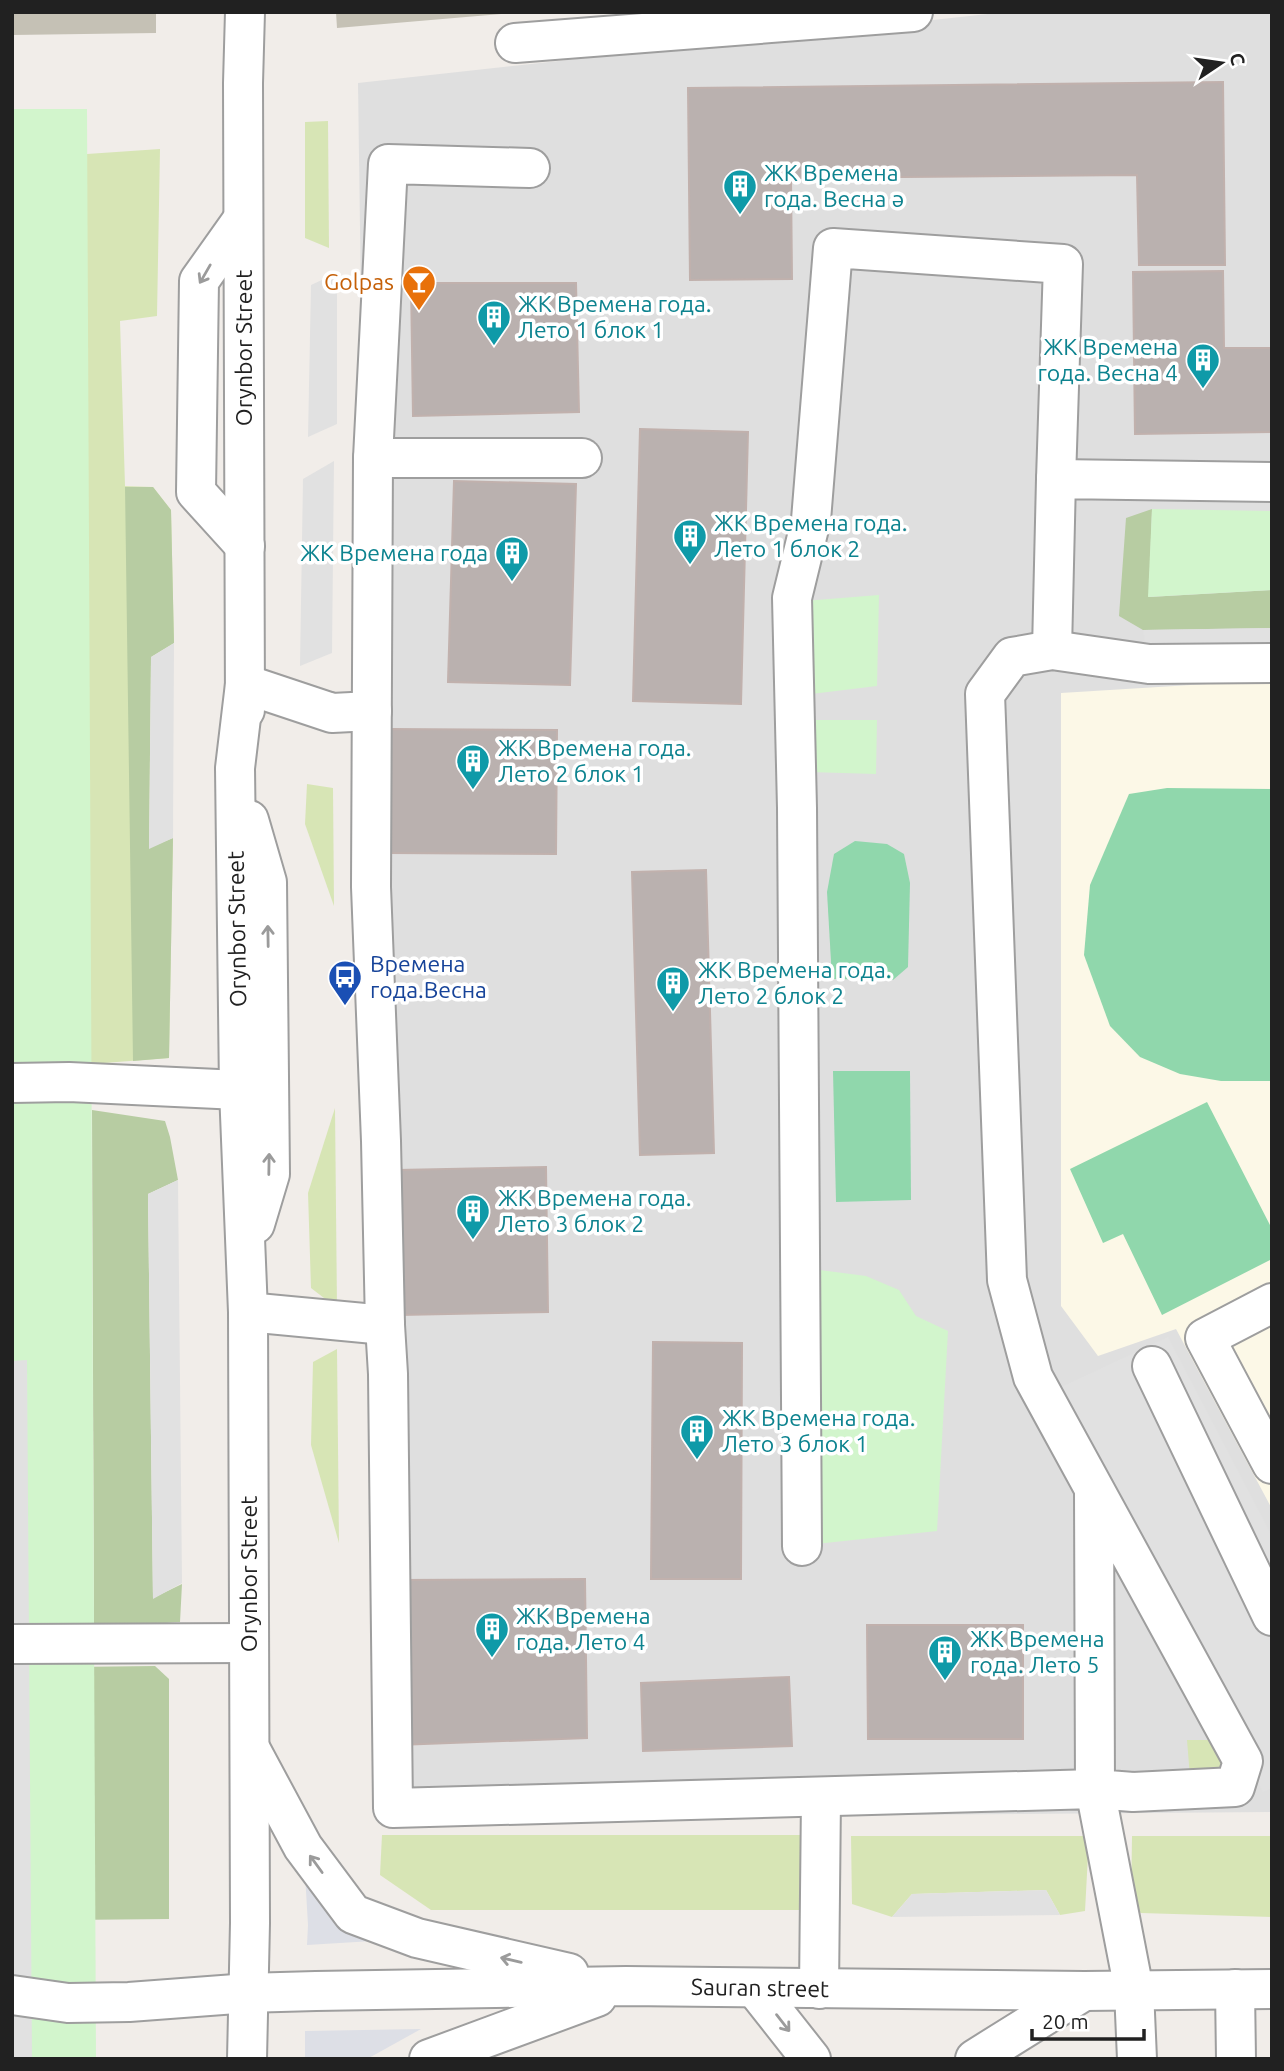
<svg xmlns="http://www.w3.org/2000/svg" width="1284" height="2071" viewBox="0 0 1284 2071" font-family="Ubuntu,sans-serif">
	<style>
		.residential { fill: #dfdfdf }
		.education { fill: #fcf8e7 }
		.construction { fill: #c5c1b5 }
		.grass { fill: #d7e5b5 }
		.forest { fill: #b7cca2 }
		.park { fill: #d2f5cc }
		.pitch { fill: #90d7ac }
		.parking { fill: #e1e1e1 }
		.plaza { fill: #dddfe6 }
		.building { fill: #bab1af; stroke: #c1b1ad; stroke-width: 2 }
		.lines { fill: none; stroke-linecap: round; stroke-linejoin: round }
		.minor-casing { stroke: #9e9e9e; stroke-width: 42 }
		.minor { stroke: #fff; stroke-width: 38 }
		.oneway { stroke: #9b9b9b }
		.labels { text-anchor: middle; stroke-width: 7; stroke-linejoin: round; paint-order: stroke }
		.culture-label { font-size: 23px; fill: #0d838f; stroke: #fff; text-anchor: start }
		.food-label { font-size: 23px; fill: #c56008; stroke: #fff; text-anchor: end }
		.street-label { font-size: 23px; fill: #212121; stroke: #fff }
		.transit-label { font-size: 23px; fill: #164399; stroke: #fff; text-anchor: start }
	</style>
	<rect width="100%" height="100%" fill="#f1ede9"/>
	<g class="residential">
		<polygon points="1006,12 1272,12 1272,1812 382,1819 358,83"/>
		<polygon points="738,2057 1272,2058 519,2059"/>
	</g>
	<polygon class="education" points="1272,680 1272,1509 1176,1329 1098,1356 1061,1306 1061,693"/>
	<g class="construction">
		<polygon points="12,12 156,12 156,33 12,35"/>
		<polygon points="336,12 525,12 337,28"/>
	</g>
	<g class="grass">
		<polygon points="328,121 329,248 305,238 305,122"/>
		<polygon points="160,149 157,316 120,321 125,486 153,487 171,510 174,643 151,657 149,848 173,838 169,1058 78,1065 87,154"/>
		<polygon points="307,784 333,788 334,906 305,824"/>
		<polygon points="335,1108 337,1308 311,1288 308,1193"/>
		<polygon points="337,1349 339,1543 311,1445 313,1362"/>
		<polygon points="1187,1740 1231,1740 1243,1761 1191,1789"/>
		<polygon points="382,1835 802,1835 800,1910 431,1910 380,1875"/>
		<polygon points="851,1836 1089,1836 1085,1911 1060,1915 1046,1890 912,1894 892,1917 852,1904"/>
		<polygon points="1132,1836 1272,1836 1272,1917 1141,1913 1131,1905"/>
	</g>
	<g class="forest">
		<polygon points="125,487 153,487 171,510 174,643 151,657 149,848 173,838 169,1058 133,1061"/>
		<polygon points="1152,509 1149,597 1272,590 1272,628 1143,630 1119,616 1126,518"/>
		<polygon points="92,1110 165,1121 170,1137 178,1180 148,1194 153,1598 182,1584 180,1622 94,1628"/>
		<polygon points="155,1666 169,1679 169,1919 68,1920 71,1667"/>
	</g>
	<g class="park">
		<polygon points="12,109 87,109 96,2059 12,2059"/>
		<polygon points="1152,509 1272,511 1272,590 1148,597"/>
		<polygon points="879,595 877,686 803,695 804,601"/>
		<polygon points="805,720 877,720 876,774 809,772"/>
		<polygon points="812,1269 866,1276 899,1290 916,1316 948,1331 937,1531 816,1544"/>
	</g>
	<g class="pitch">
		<polygon points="1167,788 1272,789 1272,1081 1221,1081 1180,1074 1140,1057 1110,1026 1084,955 1090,885 1129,794"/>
		<polygon points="855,841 887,844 904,854 910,883 908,967 893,980 832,979 827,892 834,854"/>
		<polygon points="833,1071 910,1071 911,1200 836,1202"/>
		<polygon points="1207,1102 1272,1229 1272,1259 1162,1315 1123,1234 1103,1243 1070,1169"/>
	</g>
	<g class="parking">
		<polygon points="337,273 337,424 308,437 311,285"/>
		<polygon points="334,461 332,653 300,666 303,479"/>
		<polygon points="1272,628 1272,665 1149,664 1143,630"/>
		<polygon points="174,643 173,838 149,849 151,657"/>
		<polygon points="178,1180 182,1583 153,1599 148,1194"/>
		<polygon points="1168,1337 1272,1536 1272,1788 1263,1792 1055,1390"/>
		<polygon points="27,1360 32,2059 12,2059 12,1361"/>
		<polygon points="1046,1890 1060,1915 892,1917 912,1894"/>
	</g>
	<g class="plaza">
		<polygon points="304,1857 389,1940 307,1945 308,1925"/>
		<polygon points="421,2029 367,2059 305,2059 305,2031"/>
	</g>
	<g class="building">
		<polygon points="1223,82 1225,265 1139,265 1137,175 791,178 792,279 690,280 688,88"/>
		<polygon points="1223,271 1224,348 1272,348 1272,432 1135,434 1133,272"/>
		<polygon points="411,283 576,283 579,412 413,416"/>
		<polygon points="640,429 748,432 741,704 633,701"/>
		<polygon points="454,481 576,484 570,685 448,682"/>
		<polygon points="390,729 557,730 556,854 390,853"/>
		<polygon points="706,870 714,1153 640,1155 632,872"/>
		<polygon points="546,1167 548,1312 400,1315 398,1170"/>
		<polygon points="653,1342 742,1343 741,1579 651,1579"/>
		<polygon points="585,1579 587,1738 398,1745 400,1580"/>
		<polygon points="867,1625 1023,1625 1023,1739 868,1739"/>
		<polygon points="789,1677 792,1746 643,1751 641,1683"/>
	</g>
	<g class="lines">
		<g class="minor-casing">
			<g id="minor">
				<polyline points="245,12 243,83 245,710"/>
				<polyline points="515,43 913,12"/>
				<polyline points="530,168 388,164 373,458 371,887 381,1141 385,1325 388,1374 393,1808 1095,1789 1134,1990 1137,2059"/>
				<polyline points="243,219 199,281 196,492 245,546"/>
				<polyline points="373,458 582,458"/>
				<polyline points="1052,650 1056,479 1272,482"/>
				<polyline points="245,684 235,768 239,1090 248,1312 250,1923 247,2059"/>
				<polyline points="245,684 332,713 372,711"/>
				<polyline points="249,820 267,882 270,1174 255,1224"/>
				<polyline points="12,1083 69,1082 239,1090"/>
				<polyline points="1272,1303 1205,1338 1272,1464"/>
				<polyline points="248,1312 385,1325"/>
				<polyline points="1152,1366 1272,1616"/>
				<polyline points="1094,1490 1095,1789 1133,1792 1235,1787 1243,1761 1033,1377 1007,1280 985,694 1012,657 1052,650 1149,664 1272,663"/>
				<polyline points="802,1546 797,808 792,598 811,520 833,248 1063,264 1056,479"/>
				<polyline points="12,1644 249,1643"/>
				<polyline points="252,1752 303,1847 353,1914 417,1938 569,1973"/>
				<polyline points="755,1988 811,2059"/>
				<polyline points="819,1989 821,1797"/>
				<polyline points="1235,1989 1236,2059"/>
				<polyline points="12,1995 68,2003 129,2002 249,1993 316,1991 626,1986 1084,1991 1272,1989"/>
				<polyline points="429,2059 597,1997"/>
				<polyline points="975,2059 1084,1991"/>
			</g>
		</g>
		<use href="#minor" class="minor"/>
	</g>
	<defs><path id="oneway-shaft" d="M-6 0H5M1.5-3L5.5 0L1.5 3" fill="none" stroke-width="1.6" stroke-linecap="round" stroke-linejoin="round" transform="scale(1.75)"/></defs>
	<g class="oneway">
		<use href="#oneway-shaft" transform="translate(205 274) rotate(120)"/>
		<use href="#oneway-shaft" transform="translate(268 936) rotate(-91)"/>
		<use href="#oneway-shaft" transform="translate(269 1164) rotate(-89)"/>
		<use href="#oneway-shaft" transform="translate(316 1864) rotate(-126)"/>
		<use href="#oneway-shaft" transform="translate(511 1960) rotate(-167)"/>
		<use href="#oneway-shaft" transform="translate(783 2023) rotate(52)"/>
	</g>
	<defs>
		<g id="building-pin" transform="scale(1.75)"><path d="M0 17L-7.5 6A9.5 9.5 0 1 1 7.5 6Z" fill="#0f9aa8" stroke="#fff"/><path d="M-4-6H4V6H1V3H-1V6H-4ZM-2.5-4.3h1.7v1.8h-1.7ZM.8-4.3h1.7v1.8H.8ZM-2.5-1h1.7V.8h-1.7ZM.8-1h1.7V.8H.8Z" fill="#fff"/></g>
		<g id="bar-pin" transform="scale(1.75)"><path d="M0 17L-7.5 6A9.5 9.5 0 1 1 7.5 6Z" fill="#e8710a" stroke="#fff"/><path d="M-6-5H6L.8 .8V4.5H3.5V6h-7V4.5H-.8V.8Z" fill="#fff"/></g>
		<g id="bus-pin" transform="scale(1.75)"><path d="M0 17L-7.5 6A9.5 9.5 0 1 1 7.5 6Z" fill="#1a4fb4" stroke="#fff"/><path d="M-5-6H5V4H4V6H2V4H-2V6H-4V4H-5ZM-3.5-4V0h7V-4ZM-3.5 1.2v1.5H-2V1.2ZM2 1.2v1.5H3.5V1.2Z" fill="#fff"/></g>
	</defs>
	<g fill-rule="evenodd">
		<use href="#building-pin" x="740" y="186"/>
		<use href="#bar-pin" x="419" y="282"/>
		<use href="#building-pin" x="494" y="317"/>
		<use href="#building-pin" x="1203" y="360"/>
		<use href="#building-pin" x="690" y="536"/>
		<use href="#building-pin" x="512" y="553"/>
		<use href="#building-pin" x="473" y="761"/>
		<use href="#bus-pin" x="345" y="977"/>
		<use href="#building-pin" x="673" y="983"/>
		<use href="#building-pin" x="473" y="1211"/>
		<use href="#building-pin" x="697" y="1431"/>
		<use href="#building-pin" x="492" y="1629"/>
		<use href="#building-pin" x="945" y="1652"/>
	</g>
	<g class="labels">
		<g class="culture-label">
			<text x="764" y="181">ЖК Времена<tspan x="764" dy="26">года. Весна ә</tspan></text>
			<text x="518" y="312">ЖК Времена года.<tspan x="518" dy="26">Лето 1 блок 1</tspan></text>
			<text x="1178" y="355" text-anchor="end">ЖК Времена<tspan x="1178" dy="26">года. Весна 4</tspan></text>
			<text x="714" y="531">ЖК Времена года.<tspan x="714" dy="26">Лето 1 блок 2</tspan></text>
			<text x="488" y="561" text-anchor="end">ЖК Времена года</text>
			<text x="498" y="756">ЖК Времена года.<tspan x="498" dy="26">Лето 2 блок 1</tspan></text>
			<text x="698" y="978">ЖК Времена года.<tspan x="698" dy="26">Лето 2 блок 2</tspan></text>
			<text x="498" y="1206">ЖК Времена года.<tspan x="498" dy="26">Лето 3 блок 2</tspan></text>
			<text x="722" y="1426">ЖК Времена года.<tspan x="722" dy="26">Лето 3 блок 1</tspan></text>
			<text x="516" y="1624">ЖК Времена<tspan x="516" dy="26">года. Лето 4</tspan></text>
			<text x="970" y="1647">ЖК Времена<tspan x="970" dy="26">года. Лето 5</tspan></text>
		</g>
		<g class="food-label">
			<text x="394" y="290">Golpas</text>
		</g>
		<g class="street-label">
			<text transform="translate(244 348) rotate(-90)" y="8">Orynbor Street</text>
			<text transform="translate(237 929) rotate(-91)" y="8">Orynbor Street</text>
			<text transform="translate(249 1574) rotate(-90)" y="8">Orynbor Street</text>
			<text transform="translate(760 1988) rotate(1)" y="8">Sauran street</text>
		</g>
		<g class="transit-label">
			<text x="370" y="972">Времена<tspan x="370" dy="26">года.Весна</tspan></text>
		</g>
	</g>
	<rect width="1284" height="2071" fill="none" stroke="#212121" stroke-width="28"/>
	<g transform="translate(1221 63) rotate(77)" stroke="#ffffff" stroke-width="5" paint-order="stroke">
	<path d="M0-5L12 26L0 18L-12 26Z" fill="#212121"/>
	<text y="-10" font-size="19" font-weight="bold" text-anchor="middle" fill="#212121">С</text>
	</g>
	<path d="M1032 2029v10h112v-10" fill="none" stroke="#212121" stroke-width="3.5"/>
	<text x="1042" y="2029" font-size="21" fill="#212121" stroke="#ffffff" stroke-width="5" paint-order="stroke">20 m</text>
</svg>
